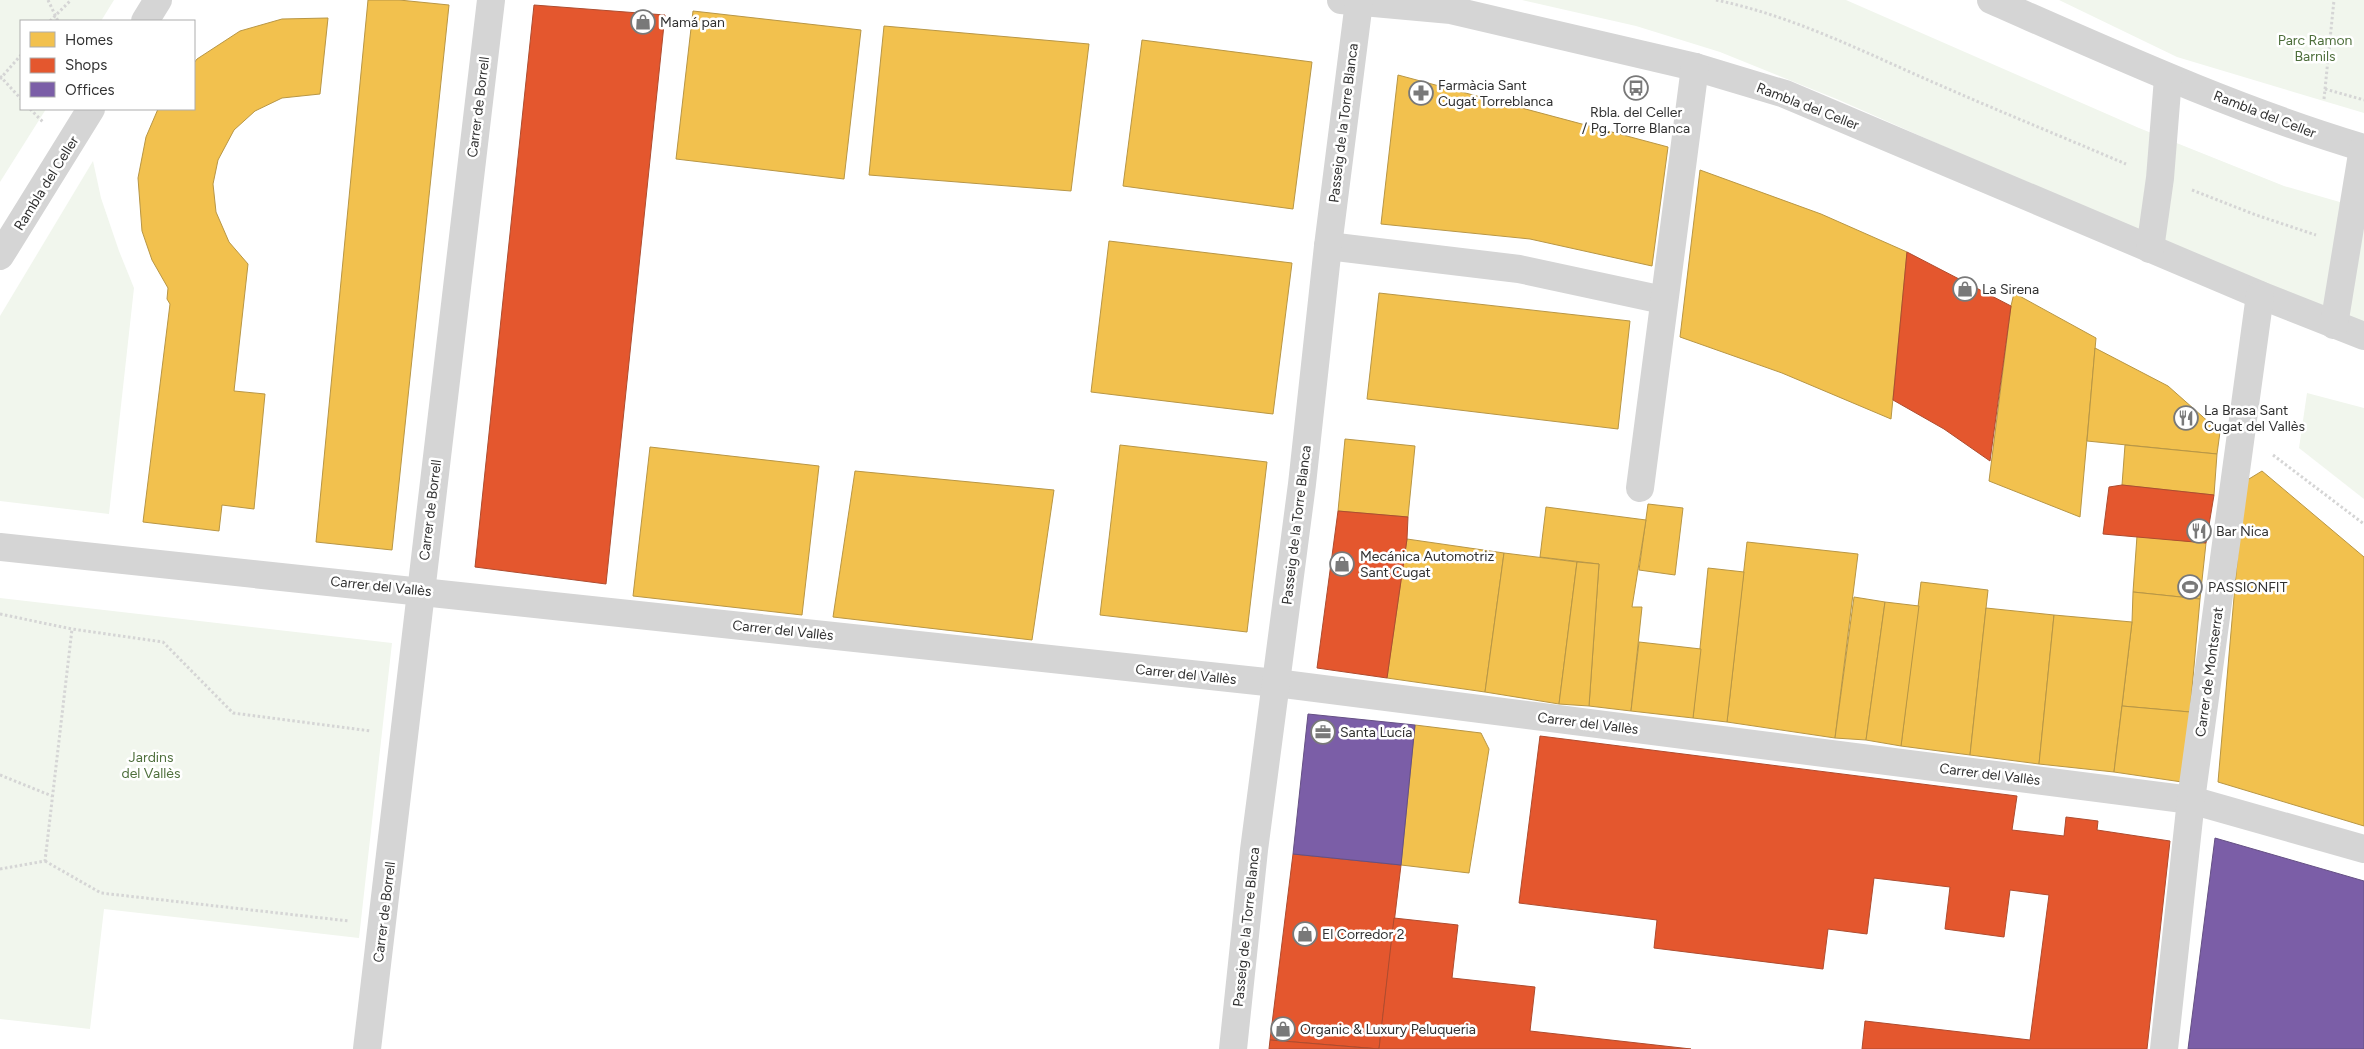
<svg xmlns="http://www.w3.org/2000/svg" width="2364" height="1049" viewBox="0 0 2364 1049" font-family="Figtree,sans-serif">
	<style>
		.green { fill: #f1f6ed }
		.homes { fill: #f2c14e; stroke: #b89645 }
		.shops { fill: #e4572e; stroke: #ae4c2f }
		.offices { fill: #7b5ea7; stroke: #655084 }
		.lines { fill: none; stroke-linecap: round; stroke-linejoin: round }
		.path { stroke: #d5d5d5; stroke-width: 3; stroke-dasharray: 2.5 2.5; stroke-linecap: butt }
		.minor { stroke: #d5d5d5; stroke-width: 28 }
		.labels { text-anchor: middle; stroke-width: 5; stroke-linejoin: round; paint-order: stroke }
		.poi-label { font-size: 14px; fill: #313131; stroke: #fff; text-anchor: start }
		.park-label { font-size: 14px; fill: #4e6f3c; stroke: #fff }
		.street-label { font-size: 14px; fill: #313131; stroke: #fff }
	</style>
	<rect width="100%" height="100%" fill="#fff"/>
	<g class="green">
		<polygon points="0,0 114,0 101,21 21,21 21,109 46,109 0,182"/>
		<polygon points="1522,0 1846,0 2139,128 2284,186 2364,209 2364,324 2264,288 1839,100 1720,52 1636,26"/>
		<polygon points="2059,0 2364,0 2364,113 2177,57"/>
		<polygon points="93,161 101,198 119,251 134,288 109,514 0,501 0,316"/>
		<polygon points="2307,393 2364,408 2364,499 2299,448"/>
		<polygon points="0,598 392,643 359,938 104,909 90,1029 0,1019"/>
	</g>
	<g class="homes">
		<polygon points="368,0 399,0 449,5 392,550 316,542"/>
		<polygon points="693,11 861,30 844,179 676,159"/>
		<polygon points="328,18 320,94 282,98 255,111 234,130 218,160 213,184 216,212 229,242 248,264 234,391 265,394 254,509 222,505 219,531 143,522 170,304 167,299 168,288 152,260 142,231 138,178 146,137 158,109 194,109 194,63 197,59 240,31 282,19"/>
		<polygon points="884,26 1089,44 1071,191 869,175"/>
		<polygon points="1142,40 1312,62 1293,209 1123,186"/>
		<polygon points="1398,75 1668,147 1652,266 1530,239 1381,224"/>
		<polygon points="1700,170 1821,214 1907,252 1891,419 1782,373 1680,337"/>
		<polygon points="1109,241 1292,263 1273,414 1091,392"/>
		<polygon points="1379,293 1630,321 1618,429 1367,399"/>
		<polygon points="2014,293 2096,338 2080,517 1989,481 2011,306"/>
		<polygon points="2095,348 2168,386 2220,432 2217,454 2087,441"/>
		<polygon points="1345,439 1415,446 1408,517 1338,511"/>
		<polygon points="1120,445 1267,462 1247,632 1100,615"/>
		<polygon points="2125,445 2217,454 2214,495 2122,485"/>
		<polygon points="650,447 819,466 802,615 633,596"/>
		<polygon points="855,471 1054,490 1032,640 833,617"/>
		<polygon points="2262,471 2364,557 2364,826 2218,782 2244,482"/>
		<polygon points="1648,504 1683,508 1675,575 1639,570"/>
		<polygon points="1546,507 1646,520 1632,607 1642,607 1631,711 1589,706 1599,564 1540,557"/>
		<polygon points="2137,536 2206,543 2200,599 2133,592"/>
		<polygon points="1407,539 1504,553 1485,692 1387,678"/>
		<polygon points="1747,542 1858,554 1835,738 1727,722"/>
		<polygon points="1504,553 1577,562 1559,704 1485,692"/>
		<polygon points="1577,562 1599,564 1589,706 1559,704"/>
		<polygon points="1708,568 1744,572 1727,722 1693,718"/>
		<polygon points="1921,582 1988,590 1970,755 1901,746"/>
		<polygon points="2133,592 2200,599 2190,712 2122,706 2132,622"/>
		<polygon points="1854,597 1885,602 1866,740 1835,738"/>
		<polygon points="1885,602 1919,606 1901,746 1866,740"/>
		<polygon points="1986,608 2054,615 2039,764 1970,755"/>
		<polygon points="2054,615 2132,622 2114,772 2039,764"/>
		<polygon points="1639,642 1701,649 1693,718 1631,711"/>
		<polygon points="2122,706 2190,712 2182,782 2114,772"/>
		<polygon points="1415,725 1481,733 1489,749 1469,873 1401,865"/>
	</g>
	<g class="shops">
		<polygon points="534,5 665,15 606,584 475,567"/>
		<polygon points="1907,252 2011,306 1990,461 1944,429 1893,400"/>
		<polygon points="2122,485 2214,495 2206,543 2103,534 2109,487"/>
		<polygon points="1338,511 1408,517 1407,539 1387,678 1317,668"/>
		<polygon points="1540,736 2017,796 2012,830 2064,836 2066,817 2098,821 2097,830 2170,841 2147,1049 1862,1049 1865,1021 2030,1040 2049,895 2010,890 2004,937 1945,929 1950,887 1874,878 1867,934 1828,929 1823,969 1654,948 1657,920 1519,903"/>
		<polygon points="1293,854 1401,865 1379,1049 1270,1040"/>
		<polygon points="1394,918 1458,925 1452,978 1535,987 1530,1031 1691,1049 1379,1049"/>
		<polygon points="1270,1040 1379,1049 1269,1049"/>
	</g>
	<g class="offices">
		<polygon points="1308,714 1415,725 1401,865 1293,854"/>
		<polygon points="2215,838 2364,881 2364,1049 2188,1049"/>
	</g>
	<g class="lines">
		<g class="path">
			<polyline points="48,0 58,21"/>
			<path d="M1716,0C1788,15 1854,47 1921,77C1989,107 2058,135 2126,164"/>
			<polyline points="50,21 71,0"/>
			<polyline points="0,76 21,99"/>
			<polyline points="0,79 21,55"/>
			<polyline points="2325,89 2364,100"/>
			<polyline points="2324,99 2334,0"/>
			<polyline points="30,109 43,122"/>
			<polyline points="2192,190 2256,215 2316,235"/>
			<polyline points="2273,455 2364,524"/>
			<polyline points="0,614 72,629 163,642 233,713 371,731"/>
			<polyline points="0,775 52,796"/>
			<polyline points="45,861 101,893 349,921"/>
			<polyline points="0,869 45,861 72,629"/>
		</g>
		<g class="minor">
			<polyline points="1341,0 1451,10 1695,67 1785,94 2260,295 2364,336"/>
			<path d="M1991,0C2114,54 2236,110 2364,148"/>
			<polyline points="145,21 158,0"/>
			<polyline points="1328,246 1519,269 1663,300"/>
			<polyline points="2150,249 2160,178 2168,78"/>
			<polyline points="0,256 91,109"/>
			<polyline points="2334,325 2363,148"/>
			<polyline points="1640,488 1695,67"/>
			<polyline points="0,547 1276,683 2191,800 2364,849"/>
			<polyline points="367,1049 491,0"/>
			<polyline points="1233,1049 1254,850 1302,484 1328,246 1359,2"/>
			<polyline points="2164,1049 2191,800 2260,295"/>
		</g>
	</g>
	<defs>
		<g id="shop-ring" transform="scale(1.25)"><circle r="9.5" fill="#fff" stroke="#797979" stroke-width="1.5"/><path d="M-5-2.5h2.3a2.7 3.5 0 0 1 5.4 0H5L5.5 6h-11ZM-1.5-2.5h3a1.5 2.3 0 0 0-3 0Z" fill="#797979"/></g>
		<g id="bus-ring" transform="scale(1.25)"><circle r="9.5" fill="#fff" stroke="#797979" stroke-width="1.5"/><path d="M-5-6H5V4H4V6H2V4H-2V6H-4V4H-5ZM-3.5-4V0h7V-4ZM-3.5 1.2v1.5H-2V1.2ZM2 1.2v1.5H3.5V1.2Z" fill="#797979"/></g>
		<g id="pharmacy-ring" transform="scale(1.25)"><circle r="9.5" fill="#fff" stroke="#797979" stroke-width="1.5"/><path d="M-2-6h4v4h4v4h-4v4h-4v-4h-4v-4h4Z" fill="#797979"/></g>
		<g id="restaurant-ring" transform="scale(1.25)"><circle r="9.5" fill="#fff" stroke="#797979" stroke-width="1.5"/><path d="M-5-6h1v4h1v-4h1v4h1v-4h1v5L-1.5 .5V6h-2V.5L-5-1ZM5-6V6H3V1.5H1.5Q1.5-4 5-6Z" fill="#797979"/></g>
		<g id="stadium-ring" transform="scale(1.25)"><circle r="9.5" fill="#fff" stroke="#797979" stroke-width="1.5"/><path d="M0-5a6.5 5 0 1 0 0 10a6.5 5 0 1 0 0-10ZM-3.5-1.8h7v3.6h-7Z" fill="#797979"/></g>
		<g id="office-ring" transform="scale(1.25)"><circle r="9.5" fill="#fff" stroke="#797979" stroke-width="1.5"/><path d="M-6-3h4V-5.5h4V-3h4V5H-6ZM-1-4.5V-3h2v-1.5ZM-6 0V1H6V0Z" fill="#797979"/></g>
	</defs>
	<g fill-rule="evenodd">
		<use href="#shop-ring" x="643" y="22"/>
		<use href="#bus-ring" x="1636" y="88"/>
		<use href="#pharmacy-ring" x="1421" y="93"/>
		<use href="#shop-ring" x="1965" y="289"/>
		<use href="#restaurant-ring" x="2186" y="418"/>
		<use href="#restaurant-ring" x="2199" y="531"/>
		<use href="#shop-ring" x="1342" y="564"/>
		<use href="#stadium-ring" x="2190" y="587"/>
		<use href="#office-ring" x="1323" y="732"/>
		<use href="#shop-ring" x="1305" y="934"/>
		<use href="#shop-ring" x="1283" y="1029"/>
	</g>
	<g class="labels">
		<g class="poi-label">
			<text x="660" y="27">Mamá pan</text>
			<text x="1438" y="90">Farmàcia Sant<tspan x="1438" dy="16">Cugat Torreblanca</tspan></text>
			<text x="1636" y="117" text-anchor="middle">Rbla. del Celler<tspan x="1636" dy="16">/ Pg. Torre Blanca</tspan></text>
			<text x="1982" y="294">La Sirena</text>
			<text x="2204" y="415">La Brasa Sant<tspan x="2204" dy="16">Cugat del Vallès</tspan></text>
			<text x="2216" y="536">Bar Nica</text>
			<text x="1360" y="561">Mecánica Automotriz<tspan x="1360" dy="16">Sant Cugat</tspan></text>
			<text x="2208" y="592">PASSIONFIT</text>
			<text x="1340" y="737">Santa Lucía</text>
			<text x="1322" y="939">El Corredor 2</text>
			<text x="1300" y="1034">Organic &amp; Luxury Peluqueria</text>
		</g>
		<g class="park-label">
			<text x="2315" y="45">Parc Ramon<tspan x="2315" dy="16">Barnils</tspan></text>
			<text x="151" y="762">Jardins<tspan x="151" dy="16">del Vallès</tspan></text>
		</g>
		<g class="street-label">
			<text transform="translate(1808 106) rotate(21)" y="5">Rambla del Celler</text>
			<text transform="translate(478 107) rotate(-83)" y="5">Carrer de Borrell</text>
			<text transform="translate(2265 114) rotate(21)" y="5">Rambla del Celler</text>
			<text transform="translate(1343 123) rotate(-83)" y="5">Passeig de la Torre Blanca</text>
			<text transform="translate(46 183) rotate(-58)" y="5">Rambla del Celler</text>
			<text transform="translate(430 510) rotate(-83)" y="5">Carrer de Borrell</text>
			<text transform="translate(1296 525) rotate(-83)" y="5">Passeig de la Torre Blanca</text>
			<text transform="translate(381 586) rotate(6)" y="5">Carrer del Vallès</text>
			<text transform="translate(783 630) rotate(6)" y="5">Carrer del Vallès</text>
			<text transform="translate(2209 672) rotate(-82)" y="5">Carrer de Montserrat</text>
			<text transform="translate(1186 674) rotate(6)" y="5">Carrer del Vallès</text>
			<text transform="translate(1588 723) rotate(7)" y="5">Carrer del Vallès</text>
			<text transform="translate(1990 774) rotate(7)" y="5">Carrer del Vallès</text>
			<text transform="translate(384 912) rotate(-83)" y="5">Carrer de Borrell</text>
			<text transform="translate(1246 927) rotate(-84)" y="5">Passeig de la Torre Blanca</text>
		</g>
	</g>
	<rect x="20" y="20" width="175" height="90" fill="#ffffff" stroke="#adadad"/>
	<rect x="30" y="32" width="25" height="15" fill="#f2c14e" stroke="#adadad"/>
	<text x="65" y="45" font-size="15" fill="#313131">Homes</text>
	<rect x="30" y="58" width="25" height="15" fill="#e4572e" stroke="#adadad"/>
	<text x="65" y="70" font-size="15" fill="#313131">Shops</text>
	<rect x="30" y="82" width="25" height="15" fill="#7b5ea7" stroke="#adadad"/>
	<text x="65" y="95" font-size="15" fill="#313131">Offices</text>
</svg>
